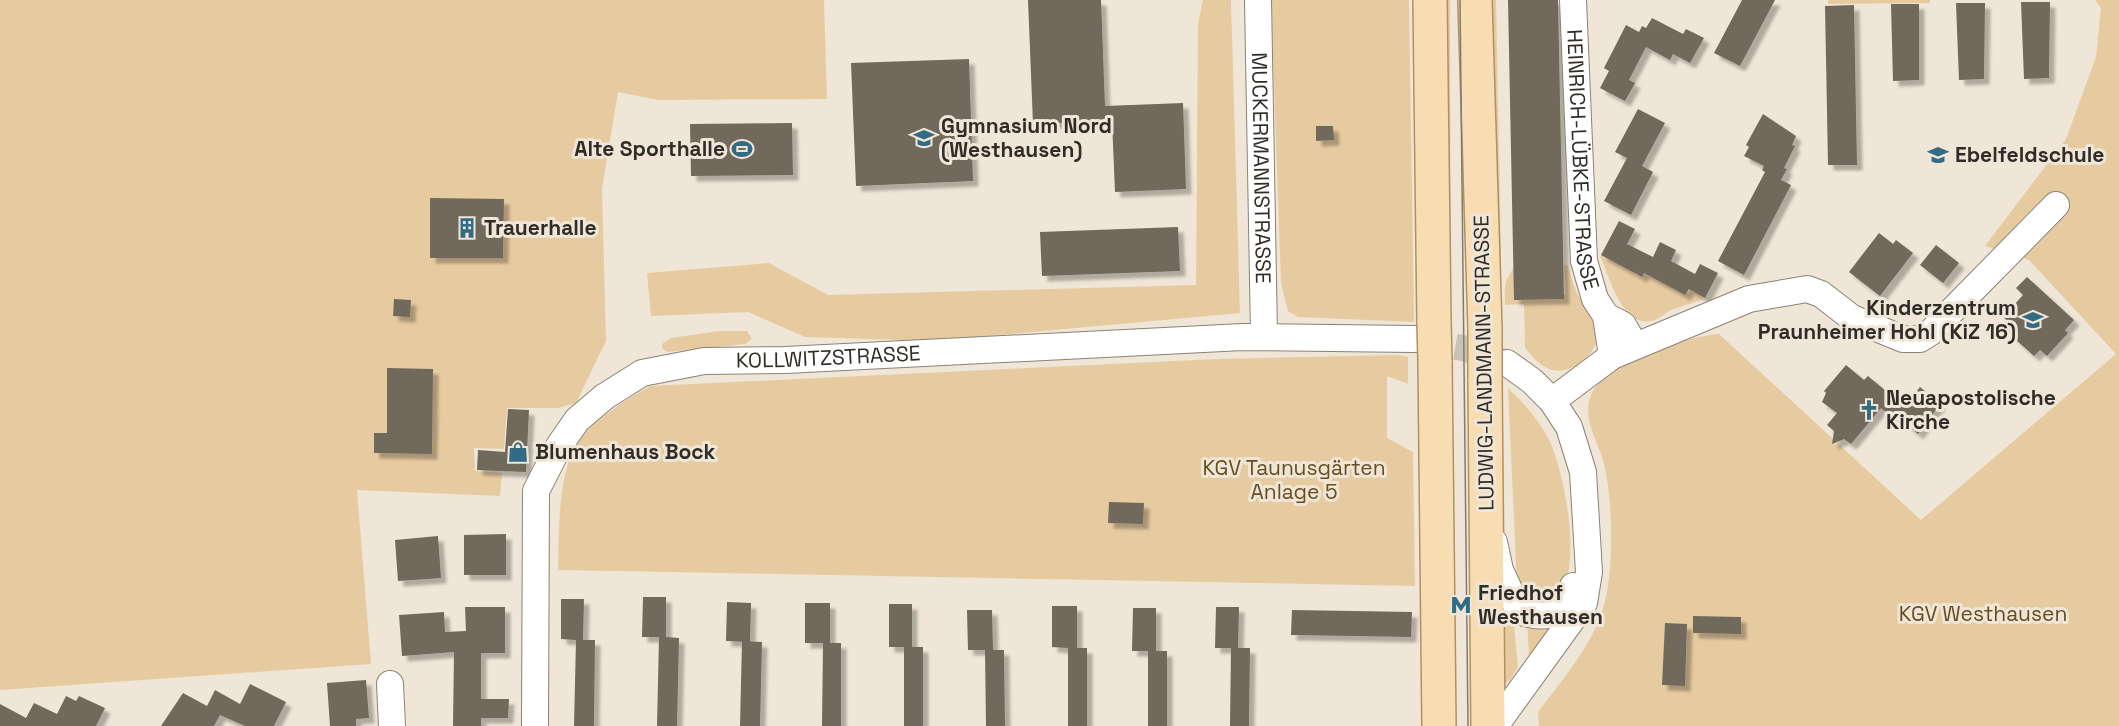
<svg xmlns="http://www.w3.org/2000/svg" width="2119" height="726" viewBox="0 0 2119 726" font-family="'Space Grotesk',sans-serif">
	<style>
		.green { fill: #e7cba0 }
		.building { fill: #71695c; filter: url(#shadow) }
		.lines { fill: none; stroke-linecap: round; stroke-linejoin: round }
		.minor-tunnel { stroke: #c9c1b4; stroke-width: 26; stroke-dasharray: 26 13; stroke-linecap: butt }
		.minor-casing { stroke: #8b8275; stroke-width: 28 }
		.major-casing { stroke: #af9162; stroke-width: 36 }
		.minor { stroke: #fff; stroke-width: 26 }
		.major { stroke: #f8ddb3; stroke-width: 33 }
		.tram { stroke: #817b72; stroke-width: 1.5 }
		.major-bridge-casing { stroke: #af9162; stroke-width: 36; stroke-linecap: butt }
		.major-bridge { stroke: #f8ddb3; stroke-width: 33 }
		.labels { text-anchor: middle; stroke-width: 6; stroke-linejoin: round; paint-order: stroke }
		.poi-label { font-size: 21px; font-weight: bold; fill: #302c27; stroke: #efe6d7; text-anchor: start }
		.street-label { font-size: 21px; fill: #302c27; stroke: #efe6d7 }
		.park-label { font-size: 21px; fill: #674d20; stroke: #efe6d7 }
	</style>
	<defs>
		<filter id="shadow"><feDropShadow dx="5.5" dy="5.5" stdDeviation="1.5" flood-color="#0004"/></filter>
	</defs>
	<rect width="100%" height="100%" fill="#efe6d7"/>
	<g class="green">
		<polygon points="0,0 824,0 827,99 658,100 618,92 602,189 606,341 576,403 558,408 507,408 504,449 474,448 475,471 502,473 500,496 357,490 371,664 0,690"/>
		<polygon points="1203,0 1231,0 1240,313 934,341 805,337 748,312 651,316 647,273 769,263 828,295 1196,285 1198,24"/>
		<polygon points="1271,0 1409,0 1414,322 1298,317 1288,311 1281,283"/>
		<polygon points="1445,0 1450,0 1451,325 1444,325"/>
		<polygon points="1486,0 1496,0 1501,255 1498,268"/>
		<polygon points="1828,0 1930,0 1930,3 1828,4"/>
		<path d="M2095,0H2119V726H1539L1538,712C1560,683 1587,651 1600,617C1615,581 1613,506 1605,468C1601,446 1582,421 1590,398C1602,361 1684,337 1719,334L1921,520L2116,354L2029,260L1985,246L2066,139L2096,57L2101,8Z"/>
		<path d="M1606,254L1638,276L1640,272L1645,274L1649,268L1666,277L1663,283L1679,292L1681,288L1689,293L1692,287L1705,294L1702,300C1692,303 1681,306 1671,310C1665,313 1660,318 1655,320C1622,331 1610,277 1600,256Z"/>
		<path d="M1518,259L1519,296L1566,295L1564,265L1568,266C1572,282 1577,295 1586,309C1589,313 1595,318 1597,323C1605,348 1573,378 1549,369C1539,365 1532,356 1525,348L1524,304L1505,305C1504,277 1506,283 1518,259Z"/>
		<polygon points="720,331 747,331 752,339 745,344 667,352 662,348 662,344 671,338"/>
		<path d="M1399,355L1408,357V384L1387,376V438L1413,452L1415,586L558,570C559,534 557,463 583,435C598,418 631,396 651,386L1217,359Z"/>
		<path d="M1508,388C1524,403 1540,421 1550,442C1564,472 1581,560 1562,589C1558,596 1550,599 1543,602L1524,596L1517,586Z"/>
		<polygon points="1503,604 1513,614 1518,667 1511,679 1503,685"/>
		<polygon points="1527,621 1553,622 1548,641 1529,656"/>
	</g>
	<g class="building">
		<polygon points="1028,0 1101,0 1105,106 1183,103 1186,189 1115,192 1112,121 1033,124"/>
		<polygon points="1508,0 1558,0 1564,299 1514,300"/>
		<polygon points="1742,0 1775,0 1740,66 1714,53"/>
		<polygon points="2021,2 2050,2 2049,78 2024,79"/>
		<polygon points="1956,3 1985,3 1984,79 1959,80"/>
		<polygon points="1891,4 1919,4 1919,80 1893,81"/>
		<polygon points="1854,5 1857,165 1828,165 1825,6"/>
		<polygon points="1652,18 1683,34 1686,29 1704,38 1690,63 1673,54 1670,60 1646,47 1629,80 1635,83 1625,101 1600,88 1609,71 1604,68 1626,25 1639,32 1642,26 1646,28"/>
		<polygon points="969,59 973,181 856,186 851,63"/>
		<polygon points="1638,109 1665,123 1642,166 1653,172 1631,215 1604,201 1627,158 1615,152"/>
		<polygon points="1763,114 1796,136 1792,145 1795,146 1784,168 1787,169 1781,180 1791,185 1744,275 1718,261 1765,172 1762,170 1764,166 1744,156 1749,147 1746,145"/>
		<polygon points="792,123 793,175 691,176 690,124"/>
		<polygon points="1316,126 1333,126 1334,140 1316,141"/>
		<polygon points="430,198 504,199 503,258 430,258"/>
		<polygon points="1619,221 1635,229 1627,244 1653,257 1660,242 1676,250 1671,261 1695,274 1700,264 1718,273 1705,298 1689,289 1685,295 1644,273 1642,277 1601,255"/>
		<polygon points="1178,227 1180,271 1042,276 1040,232"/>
		<polygon points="1879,233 1893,244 1896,240 1913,253 1880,296 1849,272"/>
		<polygon points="1936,245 1959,263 1943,283 1920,265"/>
		<polygon points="2027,277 2074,320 2065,330 2068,333 2047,356 2040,350 2034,356 2005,330 2011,324 2003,317 2023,295 2016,288"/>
		<polygon points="394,299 411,300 410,317 393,316"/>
		<polygon points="1846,365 1864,380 1868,376 1905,407 1920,387 1940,404 1918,434 1898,417 1895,420 1881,408 1851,444 1844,439 1832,444 1834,431 1827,425 1837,413 1822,402 1826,393 1824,391"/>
		<polygon points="387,368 433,369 432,454 374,453 374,433 387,433"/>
		<polygon points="508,409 529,410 526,472 477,470 478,450 505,452"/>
		<polygon points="1109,502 1144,503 1143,524 1108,523"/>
		<polygon points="506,534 506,575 464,575 464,535"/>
		<polygon points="438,536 441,578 398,581 395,540"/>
		<polygon points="643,597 666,597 666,637 679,638 677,726 657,726 659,637 642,637"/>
		<polygon points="561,599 584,599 583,640 595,640 594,726 574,726 576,640 561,639"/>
		<polygon points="727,602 751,603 750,642 726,641"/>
		<polygon points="805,603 830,603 830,643 841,643 841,726 822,726 823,643 805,643"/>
		<polygon points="889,604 912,604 912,647 923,647 923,726 904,726 904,647 889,647"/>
		<polygon points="1052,606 1077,606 1077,648 1087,648 1087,726 1068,726 1068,648 1052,647"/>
		<polygon points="465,607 505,607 505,653 481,653 481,699 509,699 508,718 481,718 481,726 453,726 454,652 402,656 399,615 444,612 445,632 466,631"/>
		<polygon points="1216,607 1239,607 1238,648 1250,648 1249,726 1230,726 1231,648 1215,648"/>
		<polygon points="1133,608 1156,608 1156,651 1167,651 1167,726 1148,726 1148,651 1132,651"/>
		<polygon points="967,610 992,610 993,650 968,650"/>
		<polygon points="1292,610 1412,612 1411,637 1291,635"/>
		<polygon points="1693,616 1741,617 1741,634 1693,633"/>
		<polygon points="1665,623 1687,624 1685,686 1662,685"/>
		<polygon points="742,641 762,642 760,726 740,726"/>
		<polygon points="985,650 1004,650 1005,726 986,726"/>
		<polygon points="366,680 369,718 356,719 356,726 330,726 327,683"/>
		<polygon points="250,684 286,702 274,726 245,726 220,715 214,726 161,726 183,693 207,706 215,690 240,704"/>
		<polygon points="66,696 76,701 79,696 105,708 96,726 0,726 0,704 26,718 34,703 57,714"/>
	</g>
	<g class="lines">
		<polyline class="minor-tunnel" points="1417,340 1463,348 1501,361"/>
		<g class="minor-casing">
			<g id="minor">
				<path id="s1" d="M1258,0L1264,336"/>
				<path id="s2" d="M1573,0L1584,261L1595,299L1606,316"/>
				<polyline points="1612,356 1606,316 1623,325 1635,346"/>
				<polyline points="1552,401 1612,356 1749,299 1807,289 1821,294 1852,318 1903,339 1920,339 1931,332 2056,205"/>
				<path d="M1494,542L1500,570L1519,611C1544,620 1568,617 1573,586"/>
				<polyline points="390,684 392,726"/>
				<path id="s3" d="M535,726L536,491L559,446L577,420L604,397L642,373L704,361L785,360L1243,337L1414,339"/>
				<polyline points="1495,726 1584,603 1589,572 1583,472 1569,427 1552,401 1532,381 1507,363"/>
			</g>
		</g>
		<g class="major-casing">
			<g id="major">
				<polyline points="1430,0 1434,323"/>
				<polyline points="1475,0 1485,329"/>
				<polyline points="1435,361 1439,726"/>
				<polyline points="1485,378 1488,726"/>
			</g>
		</g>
		<use href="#minor" class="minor"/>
		<use href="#major" class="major"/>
		<polyline class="tram" points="1460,0 1468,726"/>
		<g class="major-bridge-casing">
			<g id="major-bridge">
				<polyline points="1434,323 1435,361"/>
				<polyline points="1485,329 1485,378"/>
			</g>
		</g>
		<use href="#major-bridge" class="major-bridge"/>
	</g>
	<defs>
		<g id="school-bare" transform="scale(1.62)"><path d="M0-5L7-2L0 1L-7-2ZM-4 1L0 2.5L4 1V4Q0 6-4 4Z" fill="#316b84" stroke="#efe6d7" stroke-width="2.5" paint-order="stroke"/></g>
		<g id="stadium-bare" transform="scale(1.62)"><path d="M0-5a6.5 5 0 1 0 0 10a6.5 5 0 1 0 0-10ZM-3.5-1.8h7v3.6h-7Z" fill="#316b84" stroke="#efe6d7" stroke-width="2.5" paint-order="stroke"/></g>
		<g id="building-bare" transform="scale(1.62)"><path d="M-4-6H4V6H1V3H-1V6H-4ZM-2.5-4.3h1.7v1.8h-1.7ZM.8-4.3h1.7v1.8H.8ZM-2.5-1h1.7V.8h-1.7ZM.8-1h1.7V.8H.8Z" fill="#316b84" stroke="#efe6d7" stroke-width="2.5" paint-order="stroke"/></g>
		<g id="church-bare" transform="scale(1.62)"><path d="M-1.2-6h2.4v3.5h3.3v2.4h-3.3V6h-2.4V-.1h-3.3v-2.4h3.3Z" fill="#316b84" stroke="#efe6d7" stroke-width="2.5" paint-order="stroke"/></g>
		<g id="shop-bare" transform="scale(1.62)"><path d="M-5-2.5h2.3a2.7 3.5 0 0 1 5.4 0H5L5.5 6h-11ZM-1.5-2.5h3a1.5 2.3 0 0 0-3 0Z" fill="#316b84" stroke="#efe6d7" stroke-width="2.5" paint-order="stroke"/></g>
		<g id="metro-bare" transform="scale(1.62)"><path d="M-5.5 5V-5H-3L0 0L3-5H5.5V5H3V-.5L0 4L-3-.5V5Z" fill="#316b84" stroke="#efe6d7" stroke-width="2.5" paint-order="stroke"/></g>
	</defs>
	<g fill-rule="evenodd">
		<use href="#school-bare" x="924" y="138"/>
		<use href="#stadium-bare" x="742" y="149"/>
		<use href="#school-bare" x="1938" y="155"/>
		<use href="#building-bare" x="467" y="228"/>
		<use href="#school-bare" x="2033" y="320"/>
		<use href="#church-bare" x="1869" y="410"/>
		<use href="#shop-bare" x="518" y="452"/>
		<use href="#metro-bare" x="1461" y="605"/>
	</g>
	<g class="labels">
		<g class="poi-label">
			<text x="941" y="133">Gymnasium Nord<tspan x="941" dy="24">(Westhausen)</tspan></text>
			<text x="725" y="156" text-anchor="end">Alte Sporthalle</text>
			<text x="1955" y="162">Ebelfeldschule</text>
			<text x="484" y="235">Trauerhalle</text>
			<text x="2016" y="315" text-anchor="end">Kinderzentrum<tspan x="2016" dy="24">Praunheimer Hohl (KiZ 16)</tspan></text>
			<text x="1886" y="405">Neuapostolische<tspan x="1886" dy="24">Kirche</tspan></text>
			<text x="535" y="459">Blumenhaus Bock</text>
			<text x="1478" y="600">Friedhof<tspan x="1478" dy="24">Westhausen</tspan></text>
		</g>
		<g class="street-label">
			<text dy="7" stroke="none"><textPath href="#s2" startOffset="160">HEINRICH-LÜBKE-STRASSE</textPath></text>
			<text dy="7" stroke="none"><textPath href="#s1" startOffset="168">MUCKERMANNSTRASSE</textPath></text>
			<text dy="7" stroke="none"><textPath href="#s3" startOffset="585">KOLLWITZSTRASSE</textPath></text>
			<text transform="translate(1484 363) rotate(-91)" y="7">LUDWIG-LANDMANN-STRASSE</text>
		</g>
		<g class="park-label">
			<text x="1294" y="475">KGV Taunusgärten<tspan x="1294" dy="24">Anlage 5</tspan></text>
			<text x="1983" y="621">KGV Westhausen</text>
		</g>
	</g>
</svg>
